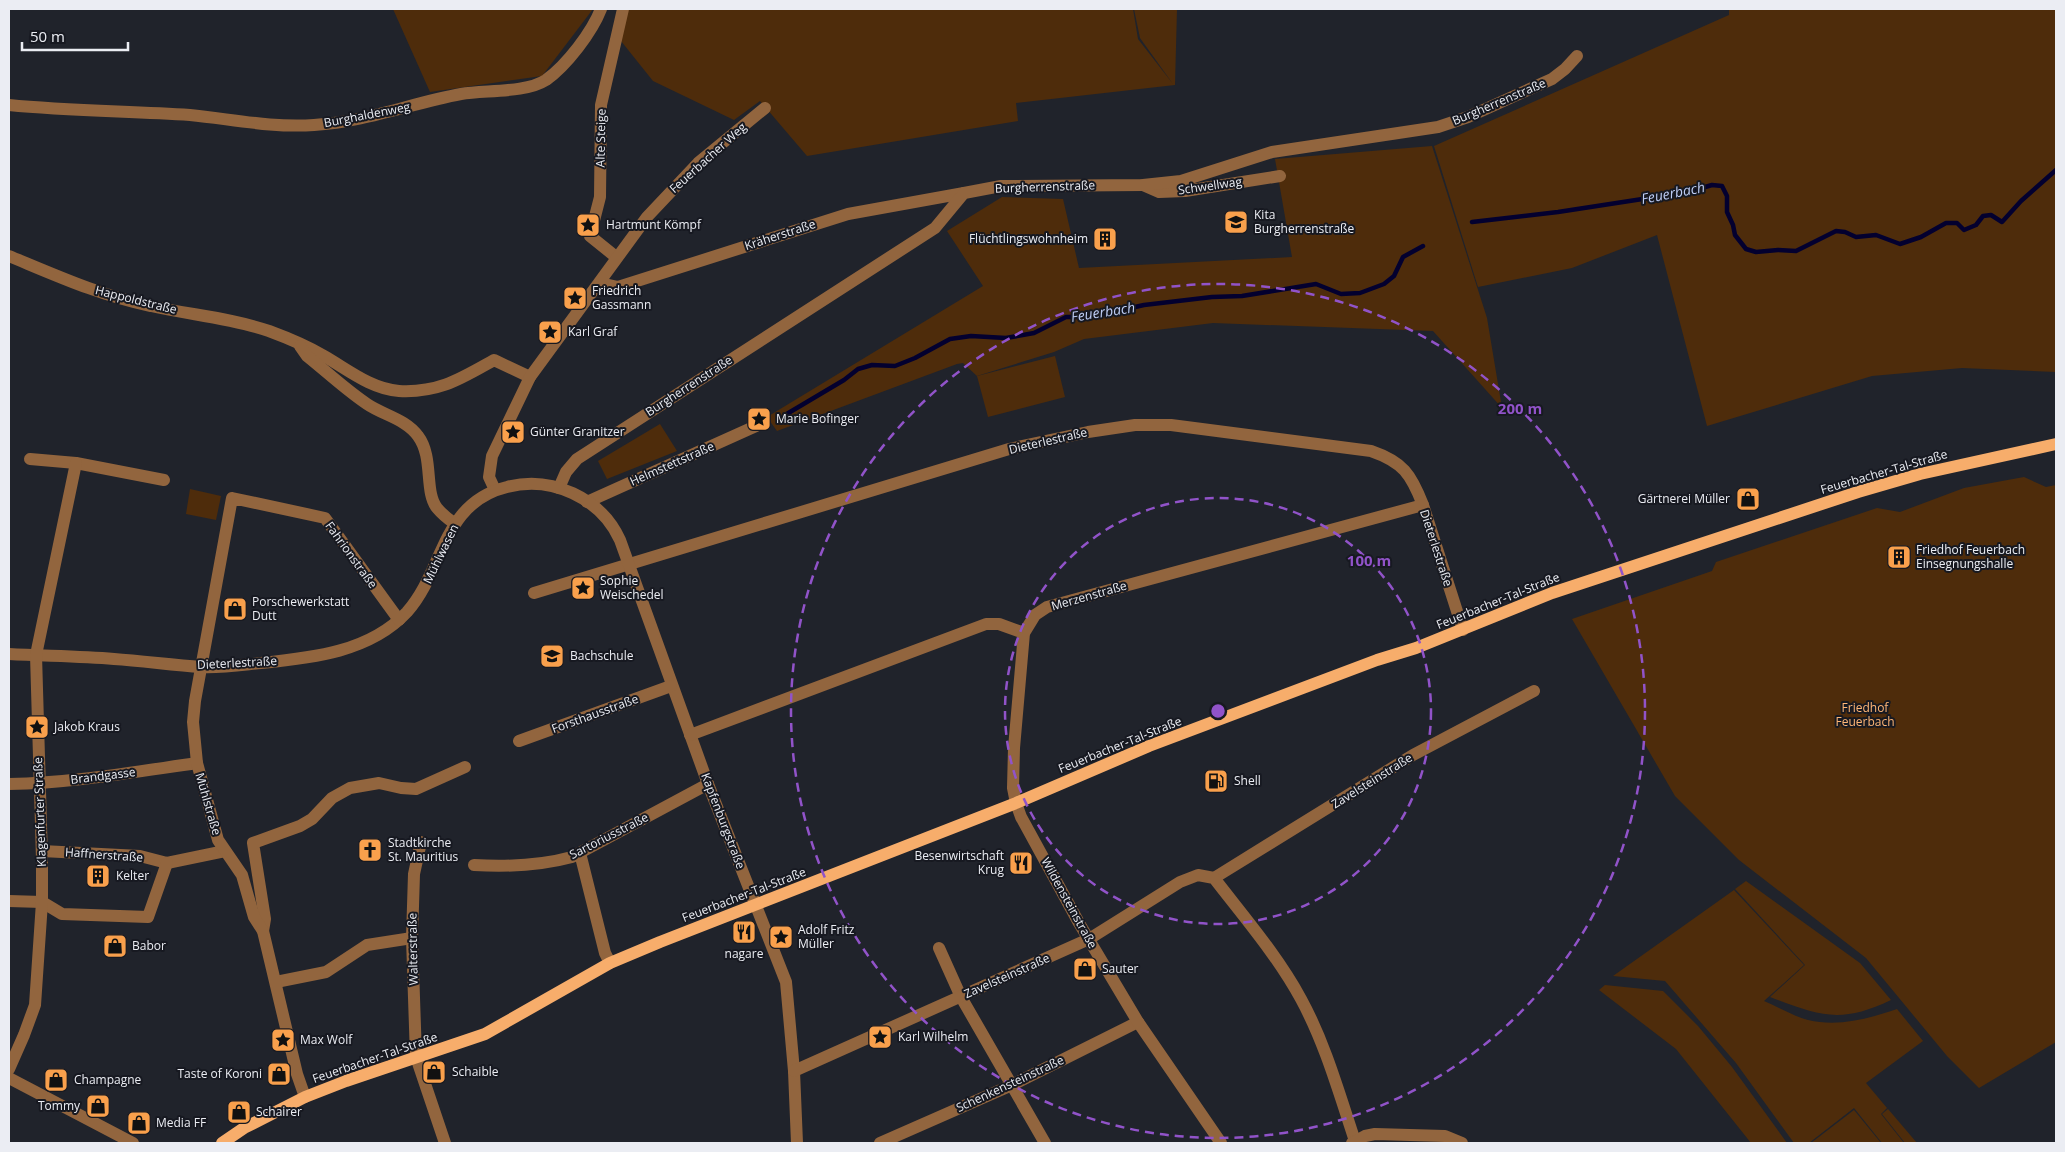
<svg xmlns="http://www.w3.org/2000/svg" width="2065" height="1152" viewBox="0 0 2065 1152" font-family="'Open Sans',sans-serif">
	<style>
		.green { fill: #4e2c0b }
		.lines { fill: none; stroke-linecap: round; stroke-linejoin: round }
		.stream { stroke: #03002f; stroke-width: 4.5 }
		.minor { stroke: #92653e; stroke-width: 12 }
		.major { stroke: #f7ad6b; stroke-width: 12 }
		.ring { fill: none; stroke: #9153c9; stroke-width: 2.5; stroke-dasharray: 9 6 }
		.labels { text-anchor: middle; stroke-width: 4; stroke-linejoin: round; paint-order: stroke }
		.street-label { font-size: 12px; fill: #ebedf3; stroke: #171921 }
		.poi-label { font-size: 12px; fill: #ebedf3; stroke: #171921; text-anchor: start }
		.park-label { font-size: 12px; fill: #ffb676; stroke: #171921 }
		.water-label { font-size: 14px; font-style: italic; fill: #becdf5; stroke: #171921 }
		.centre { fill: #9153c9; stroke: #171921; stroke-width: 2.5 }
		.ring-label { font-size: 15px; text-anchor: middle; font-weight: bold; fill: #9153c9; stroke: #171921; stroke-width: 4; stroke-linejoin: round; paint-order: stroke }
	</style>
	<rect width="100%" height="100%" fill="#20232b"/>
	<g class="green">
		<polygon points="393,9 593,9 542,76 430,92"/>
		<polygon points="626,9 1133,9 1138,39 1173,84 1140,38 1134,9 1177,9 1175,85 1016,103 1018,121 807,156 760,101 734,120 653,81 621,41"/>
		<polygon points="1729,9 2056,9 2056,372 1962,368 1872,376 1707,426 1657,235 1572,268 1478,287 1434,146 1729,15"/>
		<polygon points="1432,146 1487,318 1502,408 1433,331 1213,323 1084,339 1054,352 977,376 963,363 957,364 777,431 767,417 983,286 947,231 1002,197 1063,199 1079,268 1292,257 1275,159"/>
		<polygon points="1055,356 1065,397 988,417 977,376"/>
		<polygon points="660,424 677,451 607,479 598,461"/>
		<polygon points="2024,477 2046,487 2056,485 2056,1042 1979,1088 1947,1056 1866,958 1739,860 1675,796 1572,619 1712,571 1716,562 1877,508 1900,512 1964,488"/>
		<polygon points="190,489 221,496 216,520 186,514"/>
		<path d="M1746,881L1860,963L1891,1000C1841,1024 1819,1016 1770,997L1805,965L1735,889Z"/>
		<path d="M1734,890L1804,965L1764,1001C1778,1007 1793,1016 1808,1020C1838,1027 1868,1019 1897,1009L1923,1041L1866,1083L1887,1108L1881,1114L1904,1143H1882L1854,1108L1809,1143H1794L1736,1063L1665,981L1613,976Z"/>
		<polygon points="1605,985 1663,991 1698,1026 1732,1067 1787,1143 1751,1143 1676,1049 1599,990"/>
		<polygon points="1888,1109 1917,1143 1905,1143 1882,1114"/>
		<polygon points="1854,1110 1881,1143 1811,1143"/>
	</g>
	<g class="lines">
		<g class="stream">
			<polyline points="1472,222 1558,212 1688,192 1712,185 1722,186 1727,196 1727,212 1733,225 1735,235 1746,249 1756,252 1778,250 1796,251 1836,231 1845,232 1856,237 1876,235 1900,244 1921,237 1946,223 1957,223 1964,230 1976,225 1983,216 1991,215 2002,222 2021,201 2056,170"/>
			<polyline points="785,415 844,380 858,369 872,365 895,366 915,358 950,339 971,336 1006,338 1034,333 1066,317 1090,317 1144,305 1212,297 1242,296 1316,284 1341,294 1360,293 1384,284 1394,276 1403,257 1423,246"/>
		</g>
		<g class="minor">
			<path d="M9,105C69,111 129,111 190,115C231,119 272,128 314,125C365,122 412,103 461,94C486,90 526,93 546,80C567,65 592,32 601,9"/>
			<polyline points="1143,185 1159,192 1185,191 1280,176"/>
			<path d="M9,256C55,275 101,296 151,306C191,315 231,318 269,331C288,338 307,346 324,356C347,369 371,389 399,391C439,393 460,379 494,360L530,377"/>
			<polyline points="616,257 590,236 600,197 601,105 623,9"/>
			<polyline points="600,283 618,287 848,214 964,193"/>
			<path d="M300,346L307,356C327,372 346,390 367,404C383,415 406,419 418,436C434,457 424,492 437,508C442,514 448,519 454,523"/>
			<polyline points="30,459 76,463 164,480"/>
			<polyline points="559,488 566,472 577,459 935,228 964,193 1001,186 1143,185 1181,181 1272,152 1438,127 1468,117 1552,79 1565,69 1577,56"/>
			<polyline points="495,490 489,477 492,456 530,377 647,217 698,163 765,108"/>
			<polyline points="587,502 756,426"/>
			<path d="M534,593L1009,449L1088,432L1135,425H1171L1371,451C1403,462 1411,474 1423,505L1463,630"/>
			<path d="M9,654C44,656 79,656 114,659C143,661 172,665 201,667C221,668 241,665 261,663C312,658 370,652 407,612C445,569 441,503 507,487C551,475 601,498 620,540L708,784L786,982L794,1071L797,1143"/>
			<polyline points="690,735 986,624 999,624 1024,633"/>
			<polyline points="519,741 671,686"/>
			<path d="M9,784C72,783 134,772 197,763"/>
			<polyline points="421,842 414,874 412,938 416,1057 445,1143"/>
			<polyline points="42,851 140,856 167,863 225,851"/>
			<polyline points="580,853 605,953 610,963"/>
			<path d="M474,865C508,867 539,866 572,857L708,784"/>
			<polyline points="1214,878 1413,755 1534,691"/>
			<polyline points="9,901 42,902"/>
			<polyline points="42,902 62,914 148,917 167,863"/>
			<polyline points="263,931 265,919 253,843 300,826 312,819 332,798 350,788 379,783 401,788 416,789 465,767"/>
			<polyline points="939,948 961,997 1045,1143"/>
			<polyline points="276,982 326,972 367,945 412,938"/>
			<polyline points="9,1069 24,1035 35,1005 42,902 42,859 36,655 76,463"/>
			<path d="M794,1071L1089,939L1180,882L1198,875L1214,878C1244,917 1277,955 1301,999C1325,1043 1339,1093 1355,1141"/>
			<polyline points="9,1078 133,1143"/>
			<polyline points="305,1097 297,1074 263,931 254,917 242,875 218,840 197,763 193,722 195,701 232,498 325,518 399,620"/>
			<polyline points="880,1143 1012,1085 1138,1022"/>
			<polyline points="1221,1143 1138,1022 1079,923 1021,817 1016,803 1013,788 1014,748 1024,633 1035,615 1047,607 1423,505"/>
			<polyline points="1352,1143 1365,1136 1375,1134 1445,1136 1462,1143"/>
		</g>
		<polyline class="major" points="222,1143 244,1128 305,1097 346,1081 485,1034 610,963 660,942 1016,803 1149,746 1377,660 1416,648 1552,593 1858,492 1920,474 2056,444"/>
	</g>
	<g class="ring">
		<circle cx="1218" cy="711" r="213"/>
		<circle cx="1218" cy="711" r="427"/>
	</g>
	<defs>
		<g id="school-square" transform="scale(1.25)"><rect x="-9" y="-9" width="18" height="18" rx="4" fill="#f9a04c" stroke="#171921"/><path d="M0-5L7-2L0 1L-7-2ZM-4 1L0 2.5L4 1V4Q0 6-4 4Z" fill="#111"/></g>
		<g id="sight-square" transform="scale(1.25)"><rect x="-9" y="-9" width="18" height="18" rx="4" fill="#f9a04c" stroke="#171921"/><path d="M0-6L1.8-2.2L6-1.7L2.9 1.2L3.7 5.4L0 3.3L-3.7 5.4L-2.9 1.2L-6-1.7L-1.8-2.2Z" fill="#111"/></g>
		<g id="building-square" transform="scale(1.25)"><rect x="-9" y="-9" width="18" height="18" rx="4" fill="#f9a04c" stroke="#171921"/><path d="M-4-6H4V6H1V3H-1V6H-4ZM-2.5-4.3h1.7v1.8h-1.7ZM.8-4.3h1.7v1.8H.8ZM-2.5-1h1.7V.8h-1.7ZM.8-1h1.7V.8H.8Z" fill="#111"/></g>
		<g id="shop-square" transform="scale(1.25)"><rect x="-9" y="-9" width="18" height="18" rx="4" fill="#f9a04c" stroke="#171921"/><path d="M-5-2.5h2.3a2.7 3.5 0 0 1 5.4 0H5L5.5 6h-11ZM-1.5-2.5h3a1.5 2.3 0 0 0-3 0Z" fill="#111"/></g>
		<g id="fuel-square" transform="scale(1.25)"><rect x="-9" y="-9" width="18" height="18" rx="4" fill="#f9a04c" stroke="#171921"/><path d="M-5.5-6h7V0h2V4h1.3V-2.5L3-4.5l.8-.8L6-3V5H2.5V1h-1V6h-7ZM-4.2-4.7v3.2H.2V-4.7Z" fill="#111"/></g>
		<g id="church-square" transform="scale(1.25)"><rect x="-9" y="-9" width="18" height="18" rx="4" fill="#f9a04c" stroke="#171921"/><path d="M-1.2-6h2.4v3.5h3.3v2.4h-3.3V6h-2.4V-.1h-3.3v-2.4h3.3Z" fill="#111"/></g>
		<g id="restaurant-square" transform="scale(1.25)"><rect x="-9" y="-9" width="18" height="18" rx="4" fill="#f9a04c" stroke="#171921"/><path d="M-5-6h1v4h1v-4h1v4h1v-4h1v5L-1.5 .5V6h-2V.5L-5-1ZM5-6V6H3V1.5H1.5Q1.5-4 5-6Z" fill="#111"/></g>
	</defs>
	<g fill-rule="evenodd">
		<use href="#school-square" x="1236" y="222"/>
		<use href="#sight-square" x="588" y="225"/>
		<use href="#building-square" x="1105" y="239"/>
		<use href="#sight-square" x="575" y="298"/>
		<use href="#sight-square" x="550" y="332"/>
		<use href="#sight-square" x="759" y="419"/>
		<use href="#sight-square" x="513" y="432"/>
		<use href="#shop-square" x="1748" y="499"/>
		<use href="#building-square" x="1899" y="557"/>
		<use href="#sight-square" x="583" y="588"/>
		<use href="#shop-square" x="235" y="609"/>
		<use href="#school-square" x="552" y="656"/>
		<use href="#sight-square" x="37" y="727"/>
		<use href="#fuel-square" x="1216" y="781"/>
		<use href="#church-square" x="370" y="850"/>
		<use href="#restaurant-square" x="1021" y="863"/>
		<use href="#building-square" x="98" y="876"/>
		<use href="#restaurant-square" x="744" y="932"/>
		<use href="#sight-square" x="781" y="937"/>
		<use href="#shop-square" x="115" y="946"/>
		<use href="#shop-square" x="1085" y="969"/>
		<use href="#sight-square" x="880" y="1037"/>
		<use href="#sight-square" x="283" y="1040"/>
		<use href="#shop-square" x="434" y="1072"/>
		<use href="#shop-square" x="279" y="1074"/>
		<use href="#shop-square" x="56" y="1080"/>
		<use href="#shop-square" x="98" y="1106"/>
		<use href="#shop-square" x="239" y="1112"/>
		<use href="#shop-square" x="139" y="1123"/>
	</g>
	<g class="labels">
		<g class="street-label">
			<text transform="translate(1499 102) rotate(-23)" y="4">Burgherrenstraße</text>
			<text transform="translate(367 115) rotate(-11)" y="4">Burghaldenweg</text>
			<text transform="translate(601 138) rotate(-89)" y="4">Alte Steige</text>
			<text transform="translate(708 158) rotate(-42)" y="4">Feuerbacher Weg</text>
			<text transform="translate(1210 186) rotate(-8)" y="4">Schwellwag</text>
			<text transform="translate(1045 187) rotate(-2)" y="4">Burgherrenstraße</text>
			<text transform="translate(780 235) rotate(-18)" y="4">Kräherstraße</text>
			<text transform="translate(136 300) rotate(14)" y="4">Happoldstraße</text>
			<text transform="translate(689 386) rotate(-33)" y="4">Burgherrenstraße</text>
			<text transform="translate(1048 441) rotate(-13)" y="4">Dieterlestraße</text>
			<text transform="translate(672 464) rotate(-24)" y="4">Helmstettstraße</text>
			<text transform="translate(1884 472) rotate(-16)" y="4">Feuerbacher-Tal-Straße</text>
			<text transform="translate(1436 548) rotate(72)" y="4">Dieterlestraße</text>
			<text transform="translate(441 554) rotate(-64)" y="4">Mühlwasen</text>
			<text transform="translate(351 555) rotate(54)" y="4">Fahrionstraße</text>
			<text transform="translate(1089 596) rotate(-16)" y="4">Merzenstraße</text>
			<text transform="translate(1498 601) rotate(-22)" y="4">Feuerbacher-Tal-Straße</text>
			<text transform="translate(237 663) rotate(-3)" y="4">Dieterlestraße</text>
			<text transform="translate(595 714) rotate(-20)" y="4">Forsthausstraße</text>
			<text transform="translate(1120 745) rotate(-22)" y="4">Feuerbacher-Tal-Straße</text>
			<text transform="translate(103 776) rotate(-7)" y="4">Brandgasse</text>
			<text transform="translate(1372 781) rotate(-32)" y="4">Zavelsteinstraße</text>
			<text transform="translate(208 804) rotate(74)" y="4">Mühlstraße</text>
			<text transform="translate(40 812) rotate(-92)" y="4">Klagenfurter Straße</text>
			<text transform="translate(723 821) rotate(69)" y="4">Kapfenburgstraße</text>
			<text transform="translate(609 836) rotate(-27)" y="4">Sartoriusstraße</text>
			<text transform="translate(104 855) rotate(4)" y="4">Haffnerstraße</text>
			<text transform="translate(744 895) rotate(-21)" y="4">Feuerbacher-Tal-Straße</text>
			<text transform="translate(1069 903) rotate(61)" y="4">Wildensteinstraße</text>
			<text transform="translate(413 949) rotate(-91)" y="4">Walterstraße</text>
			<text transform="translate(1007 976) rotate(-24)" y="4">Zavelsteinstraße</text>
			<text transform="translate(375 1058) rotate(-19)" y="4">Feuerbacher-Tal-Straße</text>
			<text transform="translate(1010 1084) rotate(-25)" y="4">Schenkensteinstraße</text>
		</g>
		<g class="poi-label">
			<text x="1254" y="219">Kita<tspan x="1254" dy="14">Burgherrenstraße</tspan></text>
			<text x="606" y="229">Hartmunt Kömpf</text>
			<text x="1088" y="243" text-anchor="end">Flüchtlingswohnheim</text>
			<text x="592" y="295">Friedrich<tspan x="592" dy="14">Gassmann</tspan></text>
			<text x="568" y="336">Karl Graf</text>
			<text x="776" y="423">Marie Bofinger</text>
			<text x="530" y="436">Günter Granitzer</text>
			<text x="1730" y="503" text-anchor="end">Gärtnerei Müller</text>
			<text x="1916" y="554">Friedhof Feuerbach<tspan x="1916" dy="14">Einsegnungshalle</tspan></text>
			<text x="600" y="585">Sophie<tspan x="600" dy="14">Weischedel</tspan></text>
			<text x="252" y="606">Porschewerkstatt<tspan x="252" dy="14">Dutt</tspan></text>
			<text x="570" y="660">Bachschule</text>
			<text x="54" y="731">Jakob Kraus</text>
			<text x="1234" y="785">Shell</text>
			<text x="388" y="847">Stadtkirche<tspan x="388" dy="14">St. Mauritius</tspan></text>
			<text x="1004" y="860" text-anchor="end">Besenwirtschaft<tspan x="1004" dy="14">Krug</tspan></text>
			<text x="116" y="880">Kelter</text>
			<text x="798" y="934">Adolf Fritz<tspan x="798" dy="14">Müller</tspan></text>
			<text x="132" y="950">Babor</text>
			<text x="744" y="958" text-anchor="middle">nagare</text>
			<text x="1102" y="973">Sauter</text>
			<text x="898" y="1041">Karl Wilhelm</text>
			<text x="300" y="1044">Max Wolf</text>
			<text x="452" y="1076">Schaible</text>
			<text x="262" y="1078" text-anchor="end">Taste of Koroni</text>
			<text x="74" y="1084">Champagne</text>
			<text x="80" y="1110" text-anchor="end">Tommy</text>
			<text x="256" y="1116">Schairer</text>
			<text x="156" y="1127">Media FF</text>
		</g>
		<g class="park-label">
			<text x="1865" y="712">Friedhof<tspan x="1865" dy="14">Feuerbach</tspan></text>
		</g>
		<g class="water-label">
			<text transform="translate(1673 193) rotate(-11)" y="5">Feuerbach</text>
			<text transform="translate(1103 312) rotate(-9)" y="5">Feuerbach</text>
		</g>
	</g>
	<circle cx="1218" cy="711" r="8" class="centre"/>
	<g class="ring-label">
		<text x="1520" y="414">200 m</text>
		<text x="1369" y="566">100 m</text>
	</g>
	<rect width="2065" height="1152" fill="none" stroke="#ebedf3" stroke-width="20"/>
	<path d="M22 42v8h106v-8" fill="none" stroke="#ebedf3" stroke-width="2.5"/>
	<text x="30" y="42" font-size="15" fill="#ebedf3" stroke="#171921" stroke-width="4" paint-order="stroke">50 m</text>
</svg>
